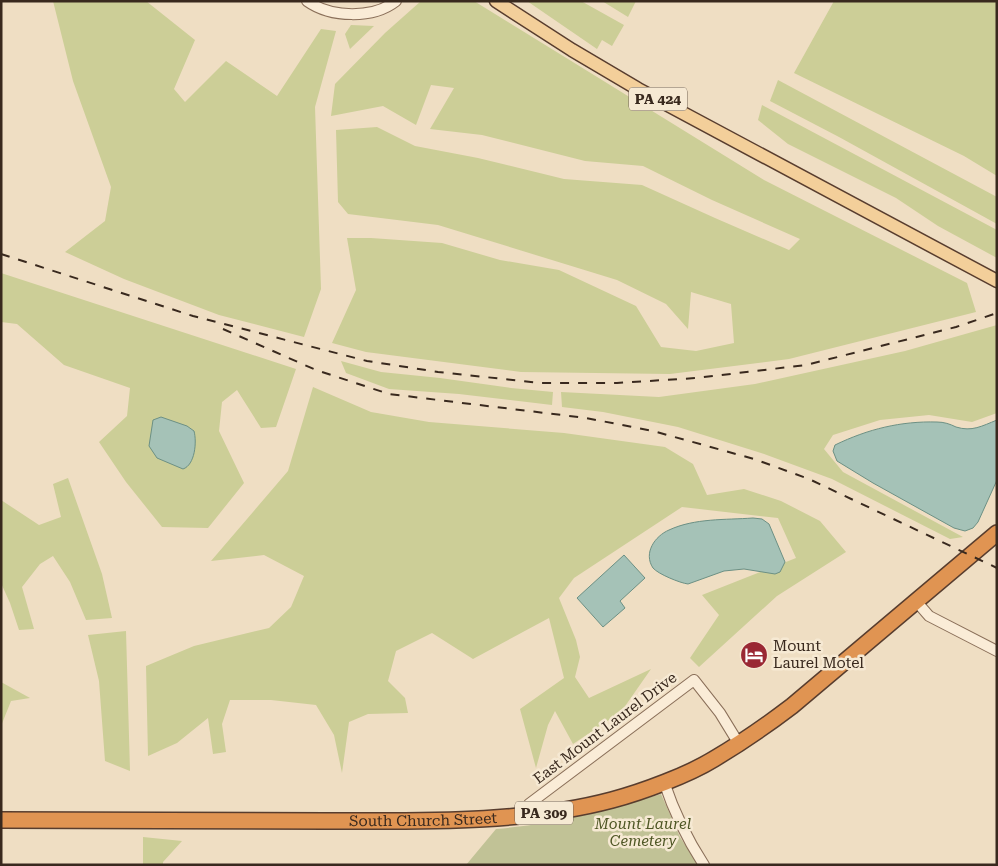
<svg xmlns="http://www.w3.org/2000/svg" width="998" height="866" viewBox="0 0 998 866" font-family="'Roboto Serif',serif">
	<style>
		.green { fill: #ccce97 }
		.cemetery { fill: #c1c296 }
		.water { fill: #a5c2b7; stroke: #6c9084 }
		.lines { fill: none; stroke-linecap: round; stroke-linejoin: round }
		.minor-casing { stroke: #8a6f59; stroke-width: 12 }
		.major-casing { stroke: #583d2e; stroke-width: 15 }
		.highway-casing { stroke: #583d2e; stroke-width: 18 }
		.minor { stroke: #faecd7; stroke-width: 10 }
		.major { stroke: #f3cf9a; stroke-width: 12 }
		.highway { stroke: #e09452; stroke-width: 15 }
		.rail { stroke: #39291e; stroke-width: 2; stroke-dasharray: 9 9; stroke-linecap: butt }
		.labels { text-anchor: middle; stroke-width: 5; stroke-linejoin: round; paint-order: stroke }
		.shield { fill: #f6e9d3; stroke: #726354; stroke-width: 1 }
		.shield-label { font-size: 14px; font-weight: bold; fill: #39291e }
		.poi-label { font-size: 15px; fill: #39291e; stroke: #f6e9d3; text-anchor: start }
		.street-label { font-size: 15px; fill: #39291e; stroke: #f6e9d3 }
		.park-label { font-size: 15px; font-style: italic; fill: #4e5624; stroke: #f6e9d3 }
	</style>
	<rect width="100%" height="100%" fill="#efdec3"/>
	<g class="green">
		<polygon points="53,1 146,1 195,40 174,89 185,102 226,61 277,96 321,29 336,31 315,107 321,289 304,337 219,315 124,279 65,252 105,221 111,187 73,81"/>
		<polygon points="421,1 474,1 764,180 967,283 976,312 789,359 670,374 521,372 366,352 332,343 356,290 347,238 371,238 442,243 500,260 559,270 636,306 661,347 696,351 734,343 731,304 691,292 688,329 666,304 617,280 438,225 348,214 338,202 336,130 377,127 415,146 478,158 564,179 642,185 715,218 789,250 800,239 712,200 643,166 585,161 482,135 430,129 454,88 431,85 416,125 383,106 331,116 335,84 385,33"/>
		<polygon points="527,1 581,1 624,25 612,46 602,40 597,49"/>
		<polygon points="602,1 636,1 628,17"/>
		<polygon points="834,1 997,1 997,176 964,156 794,73"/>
		<polygon points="351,25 374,26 350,49 345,34"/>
		<polygon points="778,80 997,197 997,224 839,137 770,101"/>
		<polygon points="762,105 997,230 997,258 938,226 896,198 788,144 758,120"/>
		<polygon points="1,273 296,369 276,427 261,428 237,390 222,402 219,431 244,483 208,528 162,527 126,482 99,442 127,416 130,388 64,365 17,324 1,322"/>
		<polygon points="997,325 997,413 972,422 929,415 880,420 833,435 824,449 843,472 963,537 950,539 832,479 761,453 678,427 603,412 562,407 561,392 659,397 755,384 905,351"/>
		<polygon points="341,361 381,372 440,378 511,388 553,392 552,405 459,394 389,389 346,373"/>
		<polygon points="313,387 371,412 429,422 564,433 665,447 693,464 707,495 744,489 781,501 820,521 846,552 777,596 699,667 690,658 719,615 702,595 796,558 778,518 682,507 574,578 559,598 576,640 580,657 575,677 589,698 651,669 621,712 573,744 555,711 548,725 536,768 520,709 564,678 549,618 473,659 432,633 396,651 388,681 405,698 408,713 368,714 349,722 342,773 334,735 316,705 271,700 230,700 222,724 226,752 213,754 208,718 177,743 148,756 146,666 194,646 269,628 291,607 304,576 264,555 211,561 288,471"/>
		<polygon points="68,478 102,574 112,618 86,620 70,582 53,556 40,564 22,587 34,629 19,630 10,603 1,583 1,500 39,525 61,517 53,484"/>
		<polygon points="126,631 130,771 105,761 99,681 88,635"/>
		<polygon points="1,682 30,698 11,701 1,726"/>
		<polygon points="143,837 182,841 163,862 163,865 143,865"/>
	</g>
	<path class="cemetery" d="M661,794L680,837L698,865H466L496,829C554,824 606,811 661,794Z"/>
	<g class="water">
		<path d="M161,417L187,426L194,431C197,442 195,465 183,469L157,458L149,446L153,420Z"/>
		<path d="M997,420V480L978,522L973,528L965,531L954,528L873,483L837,461L833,451L835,445C868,429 901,421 937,422C944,422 950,424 956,427C972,432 982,426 997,420Z"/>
		<path d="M753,518L762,519L769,524L785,562L780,572L775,574L744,569L724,571L688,584C680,583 658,574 653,568C643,553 655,536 669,530C695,518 725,520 753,518Z"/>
		<polygon points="624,555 645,578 620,601 625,608 603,627 577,598"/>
	</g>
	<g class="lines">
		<g class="minor-casing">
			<g id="minor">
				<path d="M307,1C331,18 373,19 396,1"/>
				<polyline points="916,601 929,616 997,651"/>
				<path d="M664,782C674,812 687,839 704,865"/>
				<polyline points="525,815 529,804 694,680 720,713 739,744"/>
			</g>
		</g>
		<g class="major-casing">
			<polyline id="major" points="496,1 572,50 638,89 997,281"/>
		</g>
		<g class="highway-casing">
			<g id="highway">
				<path id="s1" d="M1,820C109,820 218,821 326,821C418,821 522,824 612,800C642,792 688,775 714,759C741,743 767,725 792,706L997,533"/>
			</g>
		</g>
		<use href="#minor" class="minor"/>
		<use href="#major" class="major"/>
		<use href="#highway" class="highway"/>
		<g class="rail">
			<polyline points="1,254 193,316 367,361 438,372 541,383 617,383 696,378 806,365 956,327 997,313"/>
			<polyline points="223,329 316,370 389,394 586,418 653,431 754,459 809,479 997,568"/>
		</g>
	</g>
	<defs>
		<g id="hotel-disc" transform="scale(1.4375)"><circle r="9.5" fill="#9a2834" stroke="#f6e9d3"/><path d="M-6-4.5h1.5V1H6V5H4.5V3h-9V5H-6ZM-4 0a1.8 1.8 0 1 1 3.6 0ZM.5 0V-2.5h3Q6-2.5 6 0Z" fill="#fff"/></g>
	</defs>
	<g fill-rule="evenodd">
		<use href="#hotel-disc" x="754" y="655"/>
	</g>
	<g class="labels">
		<g class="shield">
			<rect x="629" y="87.5" width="58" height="23" rx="4"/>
			<rect x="515" y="801.5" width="58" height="23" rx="4"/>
		</g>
		<g class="shield-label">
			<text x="658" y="104">PA 424</text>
			<text x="544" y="818">PA 309</text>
		</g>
		<g class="poi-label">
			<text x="773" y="651">Mount<tspan x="773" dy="17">Laurel Motel</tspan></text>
		</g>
		<g class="street-label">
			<text transform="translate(605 728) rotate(-37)" y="5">East Mount Laurel Drive</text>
			<text dy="5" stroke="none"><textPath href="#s1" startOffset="422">South Church Street</textPath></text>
		</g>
		<g class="park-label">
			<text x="643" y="829">Mount Laurel<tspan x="643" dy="17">Cemetery</tspan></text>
		</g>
	</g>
	<rect width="998" height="866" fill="none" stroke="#39291e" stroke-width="5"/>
</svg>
